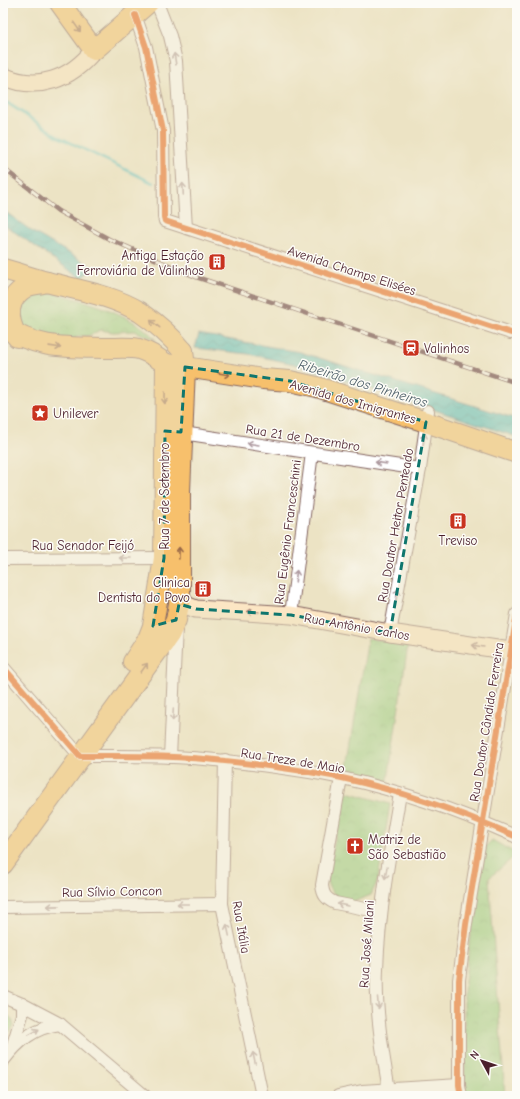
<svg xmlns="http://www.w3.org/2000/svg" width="520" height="1099" viewBox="0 0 520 1099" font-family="'Comic Neue',sans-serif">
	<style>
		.park { fill: url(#park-crowns); stroke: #6e7656 }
		.water { fill: url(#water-waves); stroke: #4c6e76 }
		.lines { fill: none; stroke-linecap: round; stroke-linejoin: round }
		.stream { stroke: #4ebdc2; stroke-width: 3 }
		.minor-casing { stroke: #836461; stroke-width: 14 }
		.secondary-casing { stroke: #836461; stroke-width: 19 }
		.primary-casing { stroke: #836461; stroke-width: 22 }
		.minor { stroke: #fff; stroke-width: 12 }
		.secondary { stroke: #fce6c4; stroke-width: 17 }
		.primary { stroke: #f7c06c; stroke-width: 20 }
		.rail-casing { stroke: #4a1f2b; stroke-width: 4.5 }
		.rail { stroke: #fdfcf7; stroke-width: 3; stroke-dasharray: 9; stroke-linecap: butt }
		.cycleway-casing { stroke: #fdfcf7; stroke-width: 8 }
		.cycleway { stroke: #e8590c; stroke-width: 6 }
		.oneway { stroke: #986748 }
		.oneway2 { stroke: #ae9aa0 }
		.oneway3 { stroke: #a38278 }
		.marked { fill: none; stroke: #0f766e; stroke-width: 3; stroke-dasharray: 8 5; stroke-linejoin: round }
		.labels { text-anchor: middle; stroke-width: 3; stroke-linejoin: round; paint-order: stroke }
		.poi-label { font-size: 13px; fill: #4a1f2b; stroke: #fdfcf7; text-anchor: start }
		.street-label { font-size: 13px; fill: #4a1f2b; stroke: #fdfcf7 }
		.water-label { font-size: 14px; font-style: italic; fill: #4c5e67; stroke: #fdfcf7 }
	</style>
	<defs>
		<pattern id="park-crowns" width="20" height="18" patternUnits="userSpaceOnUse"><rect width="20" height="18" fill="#92cd81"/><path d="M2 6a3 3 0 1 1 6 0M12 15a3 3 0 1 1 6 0" fill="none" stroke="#7fb070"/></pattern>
		<pattern id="water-waves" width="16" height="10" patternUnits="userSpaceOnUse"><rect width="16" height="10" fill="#4ebdc2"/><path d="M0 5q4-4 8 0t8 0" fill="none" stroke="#43999e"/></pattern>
	</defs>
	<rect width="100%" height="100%" fill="#fdfcf7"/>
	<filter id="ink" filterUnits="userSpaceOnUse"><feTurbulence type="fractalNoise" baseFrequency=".025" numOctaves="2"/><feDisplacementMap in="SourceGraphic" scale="8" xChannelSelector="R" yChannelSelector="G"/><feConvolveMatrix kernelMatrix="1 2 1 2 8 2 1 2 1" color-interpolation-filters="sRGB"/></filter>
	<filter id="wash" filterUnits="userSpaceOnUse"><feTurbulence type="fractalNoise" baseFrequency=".012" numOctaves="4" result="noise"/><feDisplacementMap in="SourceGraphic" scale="16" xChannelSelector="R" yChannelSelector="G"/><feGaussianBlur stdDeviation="0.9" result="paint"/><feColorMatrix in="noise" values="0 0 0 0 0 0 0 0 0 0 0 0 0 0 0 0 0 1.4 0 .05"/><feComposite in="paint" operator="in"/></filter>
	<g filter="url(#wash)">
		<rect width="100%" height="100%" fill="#ece3c4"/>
		<g class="park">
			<path d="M43,291C78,298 132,312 156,340L135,331L113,332L100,330L88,336H79L72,341L24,331L16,310L24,297Z"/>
			<polygon points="368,638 408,645 387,786 346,773"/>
			<path d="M344,791L390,804L378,880L371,895L348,904C337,898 330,894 327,881Z"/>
			<polygon points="492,840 517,854 489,878 505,1096 465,1096 464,992 471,925 485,847"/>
			<polygon points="3,1010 12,1019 14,1026 3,1040"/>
		</g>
		<g class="water">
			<polygon points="3,210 33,232 93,267 82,279 3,224"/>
			<polygon points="199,334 300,352 517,419 517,437 294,364 248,354 195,348"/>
		</g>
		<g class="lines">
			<polyline class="stream" points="3,100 59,137 153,183"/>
		</g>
	</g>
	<g filter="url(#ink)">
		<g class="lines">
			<g class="minor-casing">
				<g id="minor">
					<polyline points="157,3 170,36 176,61 186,228"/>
					<polyline points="135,15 146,47 163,131 164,217 165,221 511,333"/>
					<polyline points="176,432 420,469"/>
					<polyline points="3,559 164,558"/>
					<polyline points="291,615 312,453"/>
					<polyline points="390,633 420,469 428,411"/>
					<path d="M3,667L80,756C128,756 177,755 225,761C264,765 304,770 342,778C402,791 461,812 517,837"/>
					<polyline points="170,757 176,627"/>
					<polyline points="225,760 222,904 262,1096"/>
					<path d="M341,778L322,885C323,895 326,899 335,903L381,912"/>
					<polyline points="3,907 222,904"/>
					<polyline points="3,996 22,1004 60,1024 145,1096"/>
					<polyline points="12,1048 22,1015 22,1004"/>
					<path d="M3,1061C18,1041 35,1027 60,1024"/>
					<polyline points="338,1096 362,1091 459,1085"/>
					<path d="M390,1096C383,1055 375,1011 377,969C379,910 390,852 400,794"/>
					<polyline points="461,1096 459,1085 459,980 466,924 517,614"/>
				</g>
			</g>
			<g class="secondary-casing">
				<g id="secondary">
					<path d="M3,76C38,92 71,79 94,50"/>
					<polyline points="180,598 188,606 196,609 291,615 390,633 517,652"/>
				</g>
			</g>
			<g class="primary-casing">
				<g id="primary">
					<polyline points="60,3 94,50 148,3"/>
					<path d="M3,269C18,273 32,278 47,282C78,290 112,295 140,312C156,323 171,336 183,351"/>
					<path d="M3,326C37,350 69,347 109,348C118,348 130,347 139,349C149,352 158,358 166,364L263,379L290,381L317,387L426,422L517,453"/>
					<path d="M17,337C7,319 5,299 26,287C31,284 41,284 47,282"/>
					<polyline points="133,662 148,639 153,626 164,558 166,364"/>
					<polyline points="3,864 169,635 176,620 180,598 180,492 185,367 183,351"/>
				</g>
			</g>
			<use href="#minor" class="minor"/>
			<use href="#secondary" class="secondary"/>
			<use href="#primary" class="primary"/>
			<g class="rail-casing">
				<polyline id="rail" points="3,168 58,211 109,239 196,277 517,383"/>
			</g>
			<use href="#rail" class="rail"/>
			<g class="cycleway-casing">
				<g id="cycleway">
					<polyline points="135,15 146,47 163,131 164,217 165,221 511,333"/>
					<path d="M3,667L80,756C128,756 177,755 225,761C264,765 304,770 342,778C402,791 461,812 517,837"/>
					<polyline points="461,1096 459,1085 459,980 466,924 517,614"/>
				</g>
			</g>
			<use href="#cycleway" class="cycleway"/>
		</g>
		<defs><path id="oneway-shaft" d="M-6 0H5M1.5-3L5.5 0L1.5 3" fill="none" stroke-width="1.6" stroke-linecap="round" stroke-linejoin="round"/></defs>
		<g class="oneway">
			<use href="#oneway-shaft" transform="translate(77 27) rotate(55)"/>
			<use href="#oneway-shaft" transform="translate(155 324) rotate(-142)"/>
			<use href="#oneway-shaft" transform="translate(55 347) rotate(8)"/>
			<use href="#oneway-shaft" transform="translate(224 374) rotate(9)"/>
			<use href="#oneway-shaft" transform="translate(165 398) rotate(91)"/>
			<use href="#oneway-shaft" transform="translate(179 553) rotate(-89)"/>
			<use href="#oneway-shaft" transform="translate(144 668) rotate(-54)"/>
		</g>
		<g class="oneway2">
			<use href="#oneway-shaft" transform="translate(175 59) rotate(-99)"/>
			<use href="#oneway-shaft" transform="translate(183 189) rotate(-93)"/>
			<use href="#oneway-shaft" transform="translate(424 439) rotate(-82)"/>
			<use href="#oneway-shaft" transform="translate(253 444) rotate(-171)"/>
			<use href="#oneway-shaft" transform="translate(381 463) rotate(-172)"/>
			<use href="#oneway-shaft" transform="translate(125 558) rotate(180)"/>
			<use href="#oneway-shaft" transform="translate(296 576) rotate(-83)"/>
			<use href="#oneway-shaft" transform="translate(397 595) rotate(-80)"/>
			<use href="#oneway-shaft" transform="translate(173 715) rotate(93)"/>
			<use href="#oneway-shaft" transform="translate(386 873) rotate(100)"/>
			<use href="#oneway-shaft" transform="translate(183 904) rotate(180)"/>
			<use href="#oneway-shaft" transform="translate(343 905) rotate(-169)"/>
			<use href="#oneway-shaft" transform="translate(53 906) rotate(179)"/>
			<use href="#oneway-shaft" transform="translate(228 930) rotate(-102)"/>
			<use href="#oneway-shaft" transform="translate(378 1003) rotate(85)"/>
			<use href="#oneway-shaft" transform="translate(34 1032) rotate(-29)"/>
			<use href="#oneway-shaft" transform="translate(254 1058) rotate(-102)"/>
		</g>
		<g class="oneway3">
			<use href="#oneway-shaft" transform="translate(253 612) rotate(-176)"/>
			<use href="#oneway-shaft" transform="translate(478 646) rotate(-171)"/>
		</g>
	</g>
	<path d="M0 0H520V1099H0ZM185,367L290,381L426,422L390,633L291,615L196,609L179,604L176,620L153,626L164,558L165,431L181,432Z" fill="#ece3c4" fill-opacity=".55" fill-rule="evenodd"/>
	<path class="marked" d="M185,367L290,381L426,422L390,633L291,615L196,609L179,604L176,620L153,626L164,558L165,431L181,432Z"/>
	<defs>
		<g id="building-square" transform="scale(0.9)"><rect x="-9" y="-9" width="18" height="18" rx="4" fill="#c8321e" stroke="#fdfcf7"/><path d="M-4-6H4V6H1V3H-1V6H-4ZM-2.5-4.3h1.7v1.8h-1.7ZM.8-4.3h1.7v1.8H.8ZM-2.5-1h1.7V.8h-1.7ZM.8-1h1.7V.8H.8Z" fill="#fff"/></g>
		<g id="station-square" transform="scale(0.9)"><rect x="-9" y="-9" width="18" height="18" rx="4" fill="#c8321e" stroke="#fdfcf7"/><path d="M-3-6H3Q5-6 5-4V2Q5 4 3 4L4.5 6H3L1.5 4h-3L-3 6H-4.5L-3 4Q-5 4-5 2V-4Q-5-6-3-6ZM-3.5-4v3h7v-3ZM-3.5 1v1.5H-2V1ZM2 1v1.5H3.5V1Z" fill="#fff"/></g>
		<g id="sight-square" transform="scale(0.9)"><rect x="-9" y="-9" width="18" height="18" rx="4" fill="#c8321e" stroke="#fdfcf7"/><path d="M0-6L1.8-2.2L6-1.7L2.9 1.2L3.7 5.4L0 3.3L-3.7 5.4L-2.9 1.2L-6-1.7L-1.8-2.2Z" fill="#fff"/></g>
		<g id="church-square" transform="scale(0.9)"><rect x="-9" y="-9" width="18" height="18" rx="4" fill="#c8321e" stroke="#fdfcf7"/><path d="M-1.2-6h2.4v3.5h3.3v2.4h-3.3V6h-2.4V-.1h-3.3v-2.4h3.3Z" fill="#fff"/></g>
	</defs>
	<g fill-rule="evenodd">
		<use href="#building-square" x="217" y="262"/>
		<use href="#station-square" x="411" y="348"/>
		<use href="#sight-square" x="40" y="413"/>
		<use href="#building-square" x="458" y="521"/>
		<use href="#building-square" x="203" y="589"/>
		<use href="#church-square" x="355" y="846"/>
	</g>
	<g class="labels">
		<g class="poi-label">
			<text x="204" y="260" text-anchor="end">Antiga Estação<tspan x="204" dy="15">Ferroviária de Valinhos</tspan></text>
			<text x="424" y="353">Valinhos</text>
			<text x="53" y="418">Unilever</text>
			<text x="458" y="545" text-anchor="middle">Treviso</text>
			<text x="190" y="587" text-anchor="end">Clinica<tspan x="190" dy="15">Dentista do Povo</tspan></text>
			<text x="368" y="844">Matriz de<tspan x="368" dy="15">São Sebastião</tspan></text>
		</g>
		<g class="street-label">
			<text transform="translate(352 270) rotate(18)" y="5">Avenida Champs Elisées</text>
			<text transform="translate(353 401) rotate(16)" y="5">Avenida dos Imigrantes</text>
			<text transform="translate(303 437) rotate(9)" y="5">Rua 21 de Dezembro</text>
			<text transform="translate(164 496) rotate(-90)" y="5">Rua 7 de Setembro</text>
			<text transform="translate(395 525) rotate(-80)" y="5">Rua Doutor Heitor Penteado</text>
			<text transform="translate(287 532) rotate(-83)" y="5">Rua Eugênio Franceschini</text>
			<text x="83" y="550">Rua Senador Feijó</text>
			<text transform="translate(357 626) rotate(10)" y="5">Rua Antônio Carlos</text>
			<text transform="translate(486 722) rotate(-81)" y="5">Rua Doutor Cândido Ferreira</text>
			<text transform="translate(293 760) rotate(9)" y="5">Rua Treze de Maio</text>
			<text transform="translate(112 891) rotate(-1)" y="5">Rua Sílvio Concon</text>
			<text transform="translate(242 927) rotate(80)" y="5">Rua Itália</text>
			<text transform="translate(366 944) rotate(-86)" y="5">Rua José Milani</text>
		</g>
		<g class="water-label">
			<text transform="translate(363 383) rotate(17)" y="5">Ribeirão dos Pinheiros</text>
		</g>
	</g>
	<rect width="520" height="1099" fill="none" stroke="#fdfcf7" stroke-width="16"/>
	<g transform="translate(482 1061) rotate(310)" stroke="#fdfcf7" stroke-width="3" paint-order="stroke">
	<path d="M0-3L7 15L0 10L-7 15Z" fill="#4a1f2b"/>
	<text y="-6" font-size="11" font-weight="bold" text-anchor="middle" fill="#4a1f2b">N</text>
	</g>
</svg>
